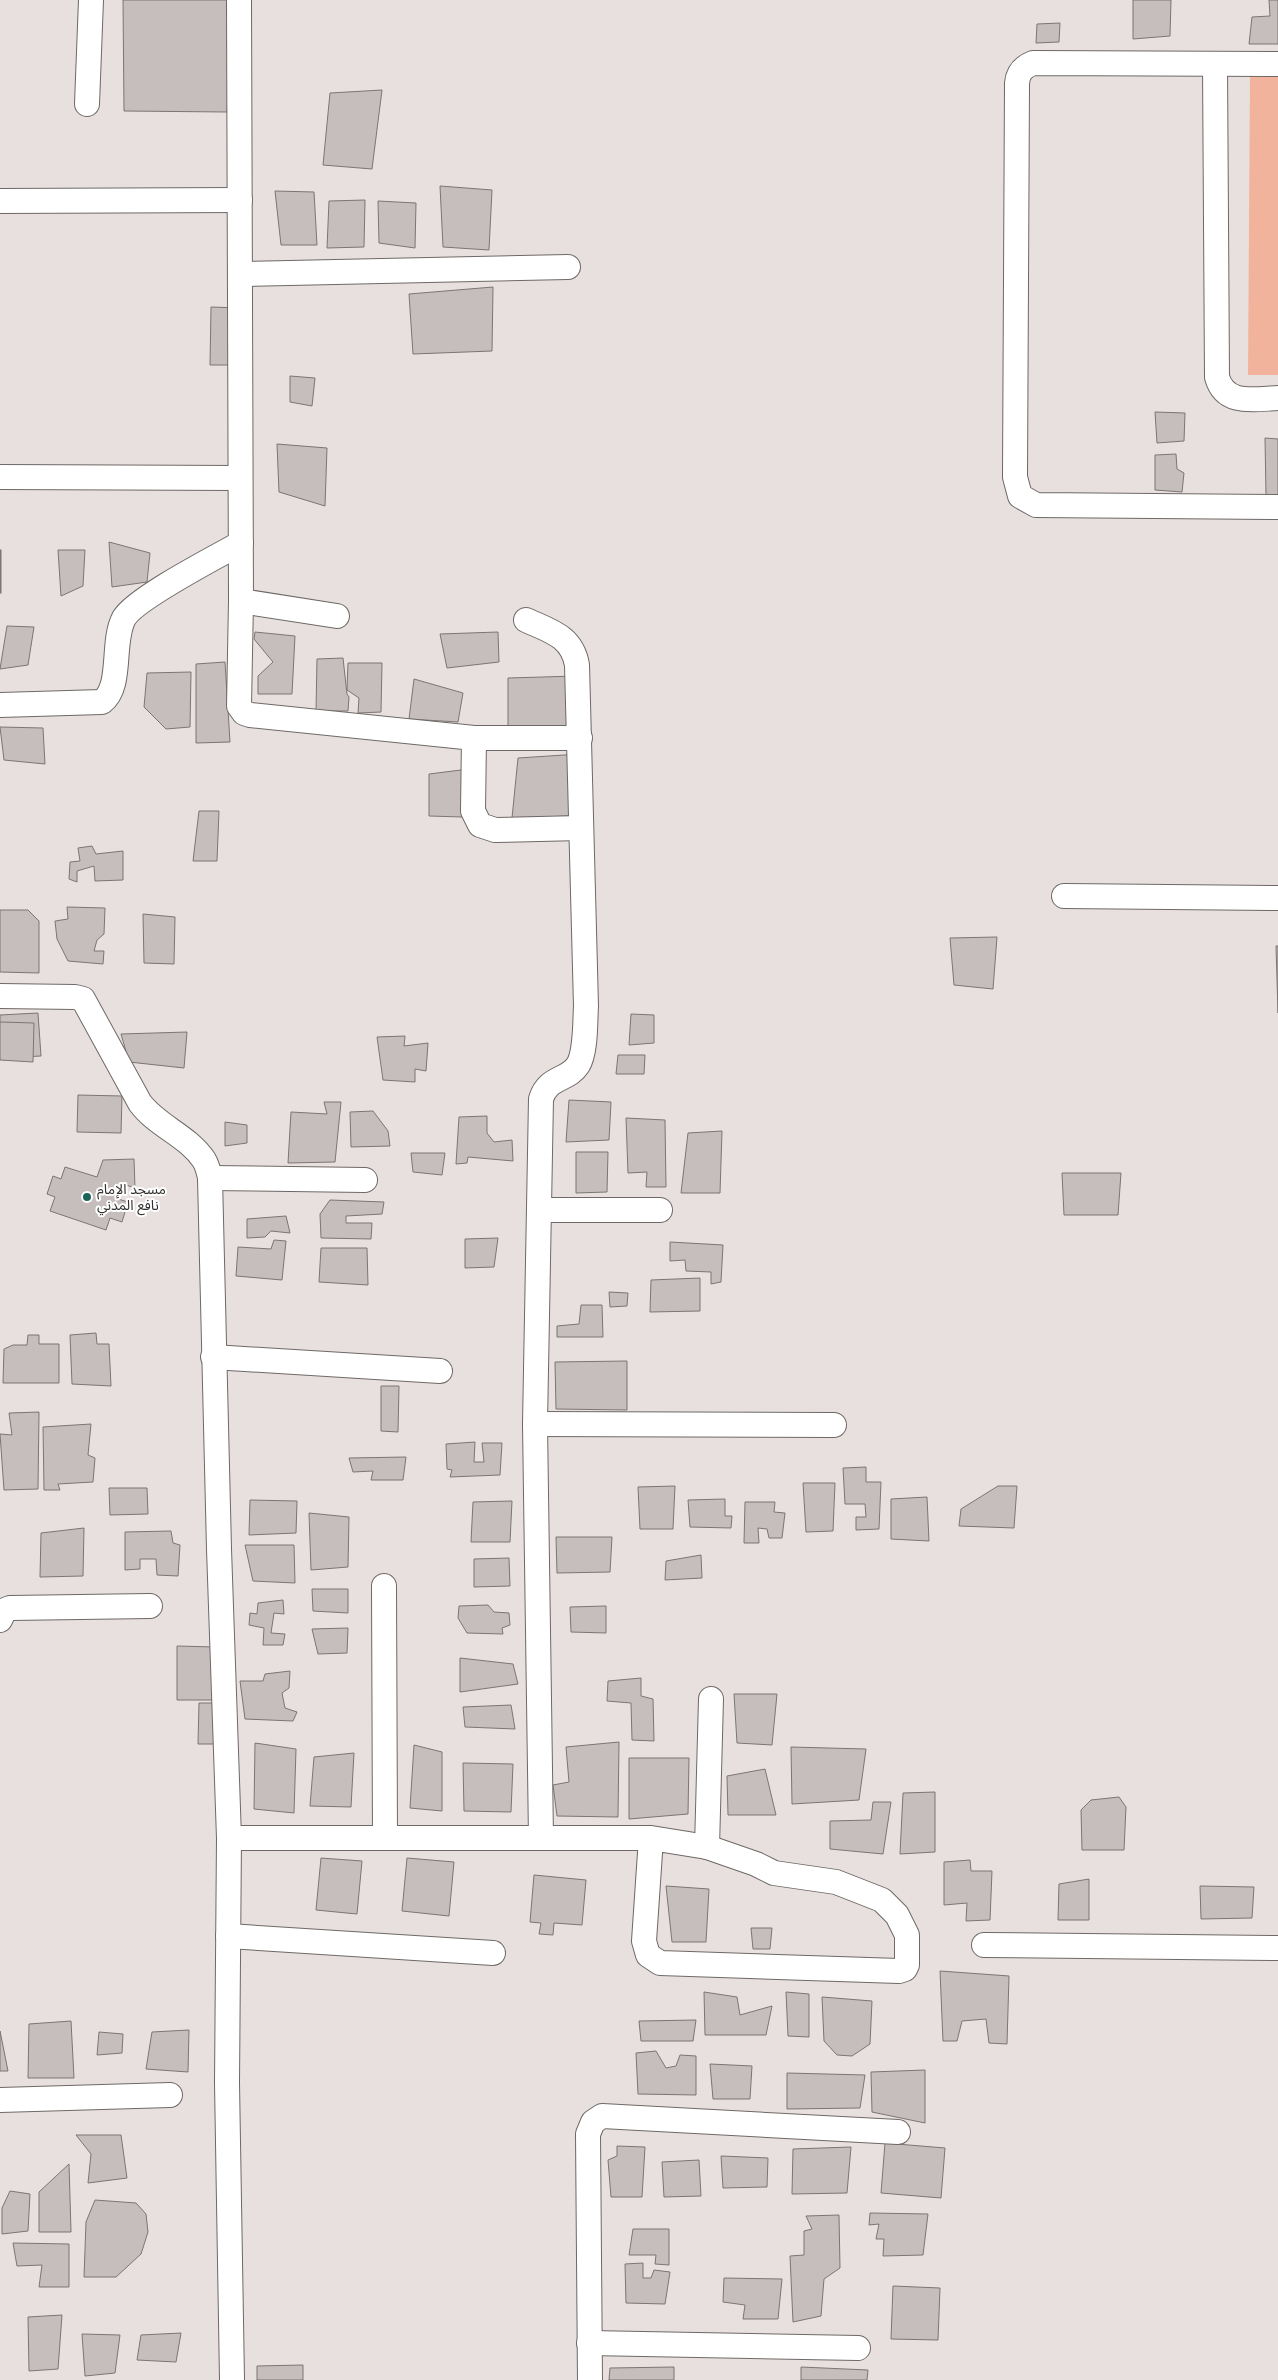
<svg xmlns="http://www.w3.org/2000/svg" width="1278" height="2380" viewBox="0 0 1278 2380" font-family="'Space Grotesk','Noto Sans Arabic',sans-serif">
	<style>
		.green { fill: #f1b39c }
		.building { fill: #c5bebc; stroke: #7b7573 }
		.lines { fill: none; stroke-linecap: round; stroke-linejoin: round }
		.minor-casing { stroke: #6e6966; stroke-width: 26 }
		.minor { stroke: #fff; stroke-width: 24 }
		.poi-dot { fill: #1c6459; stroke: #fff; stroke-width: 2 }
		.labels { text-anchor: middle; stroke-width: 4; stroke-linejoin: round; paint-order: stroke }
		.poi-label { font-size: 14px; fill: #32302f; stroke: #fff; text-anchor: start }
	</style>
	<rect width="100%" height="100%" fill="#e7e0de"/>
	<polygon class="green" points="1250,76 1278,76 1278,375 1248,375"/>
	<g class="building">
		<polygon points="123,0 235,0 227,112 124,111"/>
		<polygon points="1133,0 1171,0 1170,36 1133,39"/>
		<polygon points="1269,0 1278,0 1278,44 1249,44 1252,17 1270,16"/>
		<polygon points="1060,23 1059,42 1036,43 1037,24"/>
		<polygon points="382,90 372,169 323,165 330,93"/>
		<polygon points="440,186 492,190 489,250 443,247"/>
		<polygon points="275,191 314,192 317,245 281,245"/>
		<polygon points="365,200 364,247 327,248 329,201"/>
		<polygon points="378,201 416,203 415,248 379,243"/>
		<polygon points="493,287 492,351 413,354 409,294"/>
		<polygon points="211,307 240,308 239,365 210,365"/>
		<polygon points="290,376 315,378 312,406 290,402"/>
		<polygon points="1155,412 1185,413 1184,441 1157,443"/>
		<polygon points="1265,438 1278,439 1278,495 1266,495"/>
		<polygon points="277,444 327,448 325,506 279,492"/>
		<polygon points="1176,454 1177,469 1184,473 1182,492 1155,490 1155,455"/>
		<polygon points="109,542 150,553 147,582 112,587"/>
		<rect x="0" y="550" width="1" height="43"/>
		<polygon points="58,550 85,550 83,586 61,596"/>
		<polygon points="7,626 34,627 28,665 0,669"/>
		<polygon points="255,632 295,636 292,694 258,694 258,676 273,662 254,639"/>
		<polygon points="498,632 499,662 447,668 440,634"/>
		<polygon points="343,658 347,694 349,697 348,711 316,711 317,659"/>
		<polygon points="225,662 230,742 196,743 196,664"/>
		<polygon points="348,663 382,663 381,712 358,713 359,698 347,690"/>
		<polygon points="191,672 190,727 166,729 144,707 147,673"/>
		<polygon points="577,676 580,726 508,729 508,678"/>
		<polygon points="414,679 463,693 458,722 409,719"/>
		<polygon points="0,727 43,728 45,764 4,760"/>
		<polygon points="580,754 570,816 512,818 518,758"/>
		<polygon points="461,770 467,779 462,817 429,816 429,774"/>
		<polygon points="199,811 219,811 217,861 193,861"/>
		<polygon points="92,846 96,854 123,851 123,880 95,881 94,866 77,871 77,882 69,879 70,862 80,861 78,848"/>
		<polygon points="67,907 105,908 104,934 97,940 94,951 104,951 103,964 68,961 57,939 55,921 68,919"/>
		<polygon points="0,910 28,910 39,921 39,973 0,972"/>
		<polygon points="143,914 175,917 174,964 144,963"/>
		<polygon points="997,937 993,989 954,985 950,938"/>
		<polygon points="1276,946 1278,946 1278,1013"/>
		<polygon points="38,1013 41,1056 0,1058 0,1015"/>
		<polygon points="631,1014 654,1015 654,1043 629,1045"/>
		<polygon points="0,1022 34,1023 33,1062 0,1060"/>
		<polygon points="187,1032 184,1068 129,1062 121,1034"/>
		<polygon points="405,1036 404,1046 428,1043 426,1071 415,1069 415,1082 383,1080 377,1037"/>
		<polygon points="618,1055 645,1055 644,1074 616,1074"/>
		<polygon points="78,1095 122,1096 121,1133 77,1132"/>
		<polygon points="569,1100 611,1102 609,1140 566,1142"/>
		<polygon points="324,1102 341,1102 335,1162 288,1163 291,1112 327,1114"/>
		<polygon points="373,1111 388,1131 390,1146 351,1147 350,1112"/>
		<polygon points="487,1116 487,1133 494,1142 512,1140 513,1161 468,1157 467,1163 456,1164 459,1117"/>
		<polygon points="626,1118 665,1120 666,1187 646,1187 647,1172 628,1173"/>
		<polygon points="225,1122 247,1125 247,1143 225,1146"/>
		<polygon points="722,1131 720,1193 681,1193 688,1133"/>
		<polygon points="576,1152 608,1152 607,1192 576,1193"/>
		<polygon points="411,1153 445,1153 442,1175 413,1172"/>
		<polygon points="134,1159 135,1188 123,1184 118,1199 128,1202 122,1222 110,1218 106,1230 50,1211 55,1197 47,1194 53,1176 61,1179 65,1167 97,1177 103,1160"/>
		<polygon points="1062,1173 1121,1173 1118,1215 1064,1215"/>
		<polygon points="330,1200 384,1202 382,1214 346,1216 346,1223 372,1223 371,1239 321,1238 320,1214"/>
		<polygon points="286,1216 290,1233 271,1231 265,1237 247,1238 247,1219"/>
		<polygon points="498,1238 494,1267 465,1268 465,1239"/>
		<polygon points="274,1240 286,1241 282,1280 236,1276 238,1247 271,1249"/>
		<polygon points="670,1242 723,1245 721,1282 711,1284 711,1272 686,1271 685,1260 670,1261"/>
		<polygon points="321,1248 367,1248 368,1285 319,1282"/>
		<polygon points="700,1278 700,1311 650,1312 651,1280"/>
		<polygon points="609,1292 628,1293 627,1306 610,1307"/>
		<polygon points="581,1305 602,1305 603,1337 557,1337 557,1326 579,1324"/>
		<polygon points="96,1333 97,1344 109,1344 111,1386 72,1384 70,1335"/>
		<polygon points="28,1335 39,1335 39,1344 59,1344 59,1383 3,1383 4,1349 13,1345 27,1345"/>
		<polygon points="627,1361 627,1410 556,1409 555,1362"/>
		<polygon points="381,1386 399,1386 398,1432 381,1431"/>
		<polygon points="39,1412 38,1489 4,1490 0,1434 12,1435 9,1413"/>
		<polygon points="91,1424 88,1455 95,1458 93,1482 58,1484 60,1490 44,1490 43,1427"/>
		<polygon points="475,1442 474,1462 484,1462 482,1443 502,1443 500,1475 450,1477 452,1470 447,1469 446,1444"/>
		<polygon points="406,1457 403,1480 371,1480 373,1471 353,1472 349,1458"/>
		<polygon points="866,1467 866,1482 881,1482 879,1529 856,1530 856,1517 866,1517 865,1504 845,1504 843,1468"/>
		<polygon points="803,1483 835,1483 833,1531 806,1532"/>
		<polygon points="675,1486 673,1529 640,1529 638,1487"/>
		<polygon points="998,1486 1017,1486 1014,1528 959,1526 961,1509"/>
		<polygon points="109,1488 147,1488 148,1514 110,1515"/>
		<polygon points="927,1497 929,1541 891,1539 891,1499"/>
		<polygon points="725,1499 725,1516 732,1516 731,1528 690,1527 688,1500"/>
		<polygon points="250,1500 297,1501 296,1533 249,1535"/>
		<polygon points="512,1501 510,1542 471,1542 473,1502"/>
		<polygon points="745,1502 775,1502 774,1512 785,1513 782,1538 769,1538 767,1529 758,1528 759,1543 744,1543"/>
		<polygon points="309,1513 349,1517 348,1567 311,1570"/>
		<polygon points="84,1528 83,1576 40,1577 41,1533"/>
		<polygon points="171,1531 173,1543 180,1545 178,1576 157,1575 156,1559 140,1559 140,1569 125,1570 125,1532"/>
		<polygon points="556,1537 612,1537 610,1572 557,1573"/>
		<polygon points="245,1545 294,1545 295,1583 253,1581"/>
		<polygon points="701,1555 702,1578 665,1580 666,1561"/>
		<polygon points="509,1558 510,1586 474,1587 474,1559"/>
		<polygon points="312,1589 348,1589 348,1613 313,1611"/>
		<polygon points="283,1600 284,1614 274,1613 271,1633 285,1634 283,1645 263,1645 264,1628 249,1625 250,1613 257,1614 258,1603"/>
		<polygon points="488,1605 494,1612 509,1613 510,1625 502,1628 503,1634 467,1633 458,1618 459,1606"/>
		<polygon points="606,1606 606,1633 571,1632 570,1607"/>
		<polygon points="348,1628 347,1653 318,1654 312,1629"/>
		<polygon points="177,1646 215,1647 215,1700 177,1700"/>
		<polygon points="460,1658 513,1664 518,1684 460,1692"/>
		<polygon points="290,1671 289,1688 282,1693 285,1708 297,1712 293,1721 245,1719 240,1681 263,1681 265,1674"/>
		<polygon points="641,1678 641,1696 653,1699 654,1741 632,1740 631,1703 607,1701 608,1681"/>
		<polygon points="734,1694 777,1694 772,1745 737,1743"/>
		<polygon points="199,1703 216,1703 215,1744 198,1744"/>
		<polygon points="511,1705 515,1729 465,1727 463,1707"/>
		<polygon points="619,1742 618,1817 557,1816 553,1785 569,1782 566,1747"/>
		<polygon points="255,1743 296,1749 294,1813 254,1809"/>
		<polygon points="414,1745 442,1752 442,1811 410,1808"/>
		<polygon points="791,1747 866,1749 859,1800 792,1804"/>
		<polygon points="354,1753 351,1807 310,1806 314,1757"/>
		<polygon points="629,1758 689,1758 688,1814 629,1819"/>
		<polygon points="463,1763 513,1764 511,1812 464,1811"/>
		<polygon points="765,1769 776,1815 728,1815 727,1776"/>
		<polygon points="935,1792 935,1852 900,1854 903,1793"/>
		<polygon points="1119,1797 1126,1807 1124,1850 1082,1850 1081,1810 1091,1800"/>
		<polygon points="873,1802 891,1802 883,1854 830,1849 830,1821 871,1820"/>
		<polygon points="321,1858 362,1861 357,1914 316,1910"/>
		<polygon points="407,1858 454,1862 449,1916 402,1911"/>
		<polygon points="970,1860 971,1871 992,1871 990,1920 966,1921 967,1903 944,1905 944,1862"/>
		<polygon points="534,1875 586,1880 582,1925 554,1923 553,1935 539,1934 541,1923 530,1922"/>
		<polygon points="1089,1879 1089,1920 1058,1920 1059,1884"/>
		<polygon points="666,1886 709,1889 706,1942 672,1942"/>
		<polygon points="1200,1886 1254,1887 1252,1918 1201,1919"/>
		<polygon points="751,1928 772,1928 770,1949 753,1949"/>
		<polygon points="940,1971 1009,1976 1007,2044 989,2043 986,2019 962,2021 957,2041 943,2041"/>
		<polygon points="704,1992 737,1997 740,2015 772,2006 766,2035 705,2035"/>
		<polygon points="786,1992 809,1994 809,2037 788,2036"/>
		<polygon points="822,1997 872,2001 870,2044 852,2056 837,2055 824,2041"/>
		<polygon points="696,2020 693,2041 641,2041 639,2021"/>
		<polygon points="71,2021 74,2078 28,2078 29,2024"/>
		<polygon points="189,2030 188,2072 146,2069 152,2032"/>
		<polygon points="0,2031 8,2071 0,2071"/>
		<polygon points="99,2032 123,2034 122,2053 97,2055"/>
		<polygon points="656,2051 666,2068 676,2066 680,2055 696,2056 696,2095 638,2094 636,2053"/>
		<polygon points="710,2064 752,2066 750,2099 713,2099"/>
		<polygon points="925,2070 925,2123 872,2112 871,2072"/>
		<polygon points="787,2073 865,2075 860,2108 787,2109"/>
		<polygon points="76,2135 121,2135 127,2178 88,2183 91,2154"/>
		<polygon points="885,2143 945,2148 941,2198 881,2193"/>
		<polygon points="617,2146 645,2147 642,2197 611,2197 608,2160 617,2156"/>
		<polygon points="851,2147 847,2193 792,2194 793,2149"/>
		<polygon points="721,2156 768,2158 767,2187 723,2188"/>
		<polygon points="699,2160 701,2196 664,2197 662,2162"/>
		<polygon points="69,2164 71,2232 39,2232 39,2192"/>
		<polygon points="10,2191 30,2194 28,2231 2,2234 2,2208"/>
		<polygon points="95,2200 136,2203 146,2214 148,2232 141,2254 116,2277 84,2277 86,2222"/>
		<polygon points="870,2213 928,2214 923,2255 883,2256 884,2239 876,2239 879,2224 869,2225"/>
		<polygon points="839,2215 840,2268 824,2279 821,2316 793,2322 790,2256 804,2255 804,2231 812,2229 806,2216"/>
		<polygon points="633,2229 669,2229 669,2265 655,2264 656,2255 629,2255"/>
		<polygon points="13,2243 69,2244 69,2287 39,2287 42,2265 17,2266"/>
		<polygon points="643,2263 643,2278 651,2278 654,2270 670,2272 665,2304 626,2303 625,2264"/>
		<polygon points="724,2278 782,2279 778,2319 743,2319 745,2305 723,2302"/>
		<polygon points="893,2286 940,2288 938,2340 891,2339"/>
		<polygon points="62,2315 58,2369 29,2371 28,2317"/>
		<polygon points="181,2333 176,2362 137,2360 141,2335"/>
		<polygon points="82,2334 120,2335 115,2373 85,2376"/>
		<polygon points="303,2365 303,2380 257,2380 257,2366"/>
		<polygon points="674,2367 674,2380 609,2380 610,2368"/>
		<polygon points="801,2367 868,2370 867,2380 801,2380"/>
	</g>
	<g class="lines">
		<g class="minor-casing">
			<g id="minor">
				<polyline points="239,0 241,601 239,706 244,713 250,715 474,738 473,811 480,825 495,830 581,828"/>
				<path d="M1215,64L1217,377C1225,406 1254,399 1278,398"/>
				<path d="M1278,64L1033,63C1023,67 1018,72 1017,83L1015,477L1020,496L1036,505L1278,507"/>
				<polyline points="87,104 91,0"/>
				<polyline points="0,201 240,200"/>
				<polyline points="240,274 568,267"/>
				<polyline points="0,477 240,478"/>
				<polyline points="241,601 337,616"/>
				<path d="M526,620C550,631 572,636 577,665L586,1006C585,1022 586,1052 578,1065C568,1081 548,1076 541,1099L535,1424L541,1838"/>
				<path d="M0,705L102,702C123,686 111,642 124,618C136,598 216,557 241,543"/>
				<polyline points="474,738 580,738"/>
				<polyline points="1064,896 1278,898"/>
				<path d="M0,996L75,997L83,999L140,1103C157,1126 188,1136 204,1160C207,1165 209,1173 210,1178L219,1549L229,1838L227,2083L232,2380"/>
				<polyline points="210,1178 365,1180"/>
				<polyline points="540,1210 660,1210"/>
				<polyline points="213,1357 440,1371"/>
				<polyline points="535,1424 834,1425"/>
				<polyline points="384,1586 385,1838"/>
				<polyline points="0,1620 5,1610 10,1608 150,1606"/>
				<polyline points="229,1838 651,1838 707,1847 756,1864 774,1873 836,1882 882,1900 897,1915 907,1935 907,1965 905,1969 899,1971 660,1963 648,1955 644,1941 651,1838"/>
				<polyline points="707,1847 711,1699"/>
				<polyline points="228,1936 493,1953"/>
				<polyline points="984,1945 1278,1948"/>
				<polyline points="0,2100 170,2095"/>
				<polyline points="589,2343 858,2348"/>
				<polyline points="590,2380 588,2134 593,2122 602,2116 898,2132"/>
			</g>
		</g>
		<use href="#minor" class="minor"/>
	</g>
	<circle class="poi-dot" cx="87" cy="1197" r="5"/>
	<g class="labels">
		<g class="poi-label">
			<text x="97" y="1194">مسجد الإمام<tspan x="97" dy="16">نافع المدني</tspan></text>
		</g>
	</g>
</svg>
